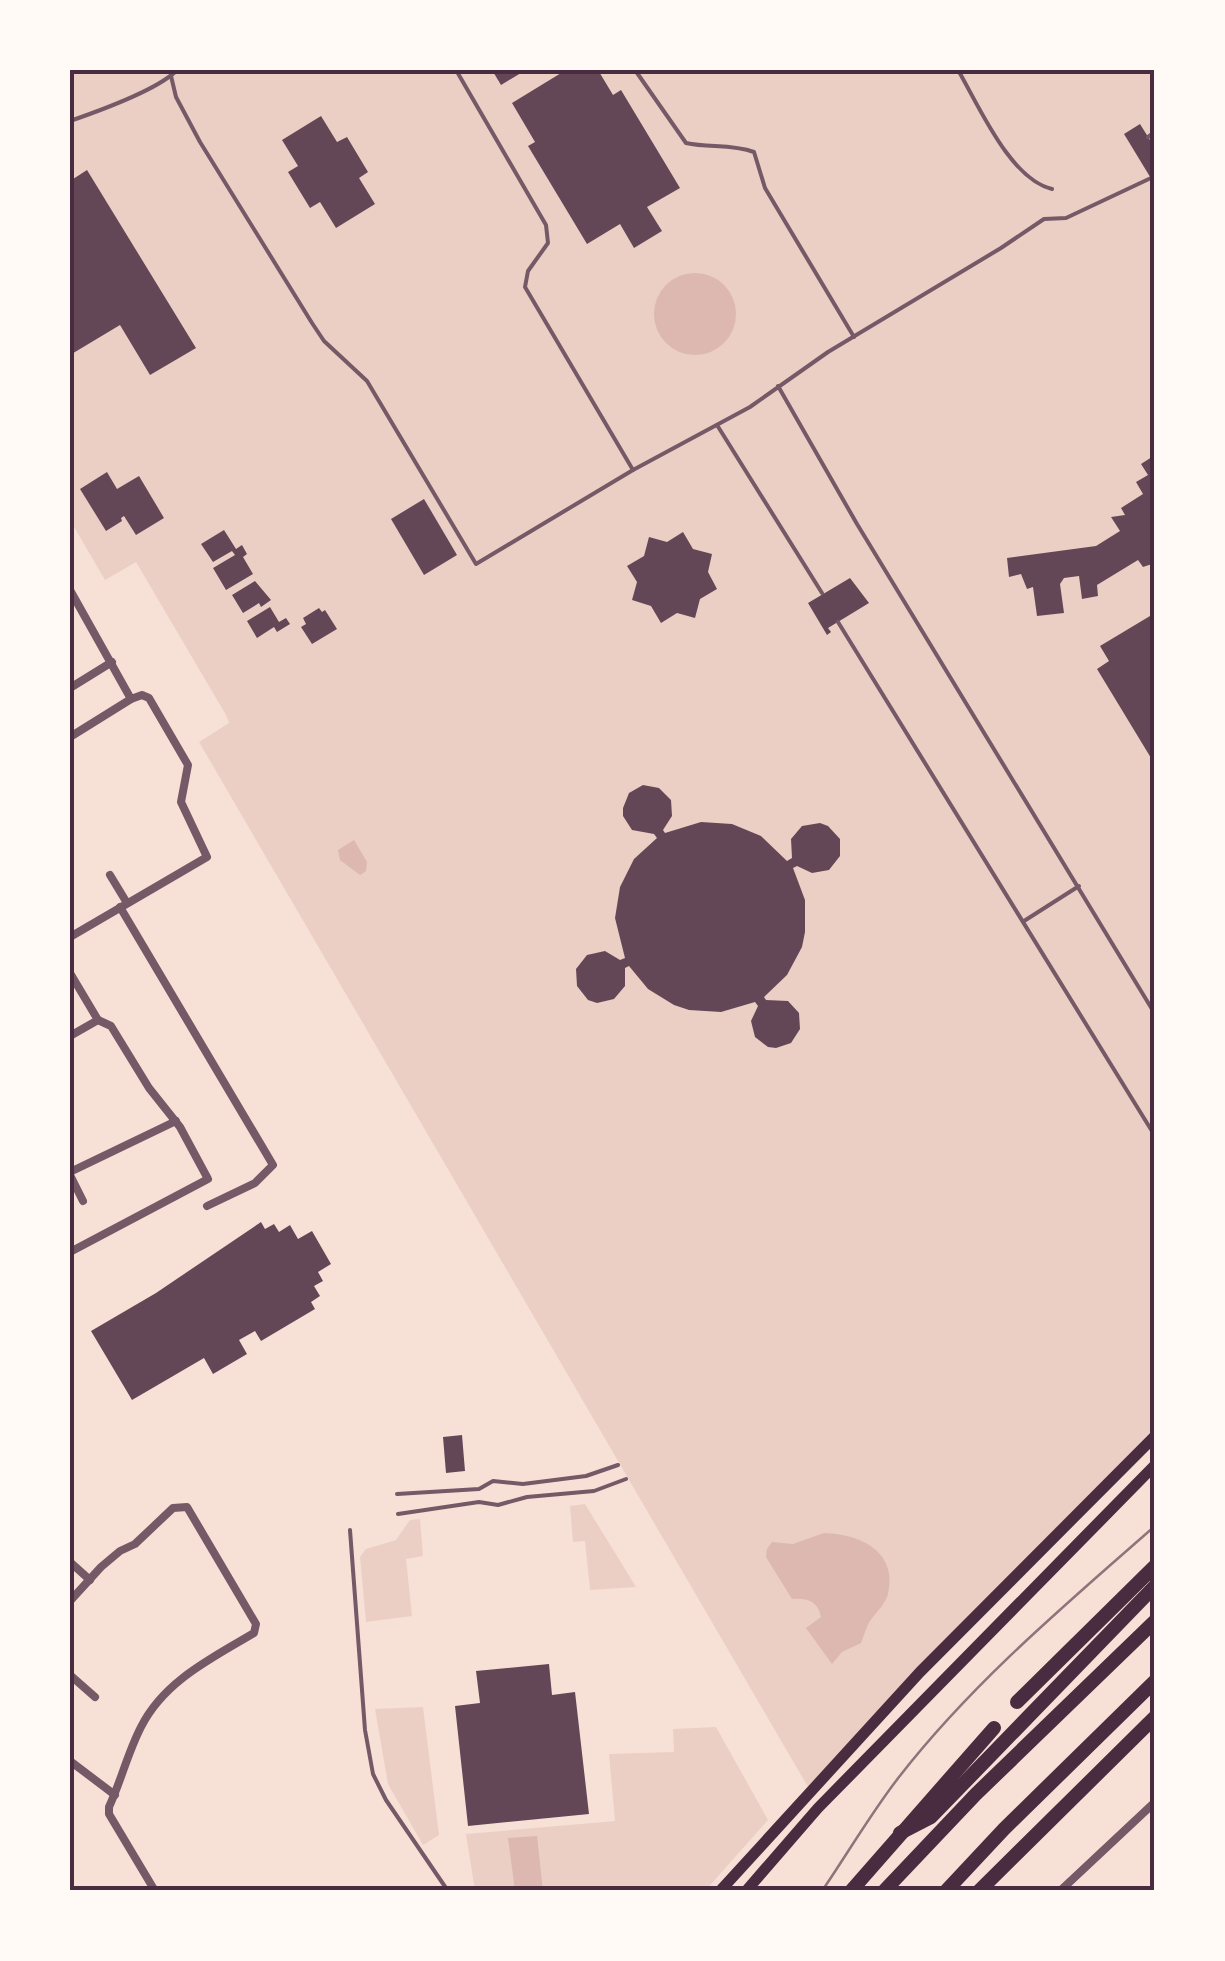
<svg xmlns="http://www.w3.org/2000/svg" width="1225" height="1961" viewBox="0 0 1225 1961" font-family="Helvetica,sans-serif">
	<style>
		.green { fill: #ebcfc5 }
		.water { fill: #dcb8b0 }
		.building { fill: #644757 }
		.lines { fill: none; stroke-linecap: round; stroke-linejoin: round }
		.service { stroke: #755966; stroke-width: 4 }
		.minor { stroke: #755966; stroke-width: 8 }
		.primary { stroke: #4a2c40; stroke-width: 11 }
		.motorway { stroke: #4a2c40; stroke-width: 14 }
		.tram { stroke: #8f747c; stroke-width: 2.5 }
		.neatline { fill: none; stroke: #4a2c40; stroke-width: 4 }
	</style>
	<rect width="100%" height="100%" fill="#f7e1d7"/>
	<g class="green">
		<polygon points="70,70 1155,70 1155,1427 808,1787 199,742 229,723 226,715 136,562 105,580 70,520"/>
		<polygon points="585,1504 636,1587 590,1590 585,1541 573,1542 570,1506"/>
		<polygon points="420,1519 423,1556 406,1559 412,1616 366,1622 360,1557 366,1549 396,1540 410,1520"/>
		<polygon points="423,1707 439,1835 423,1845 388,1784 375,1709"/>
		<polygon points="716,1727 768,1820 705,1891 475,1891 466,1834 615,1821 609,1754 674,1752 673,1729"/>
	</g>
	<g class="water">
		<circle cx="695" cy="314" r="41"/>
		<polygon points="354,840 367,862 366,871 360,875 340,860 338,850"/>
		<path d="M824,1533C861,1534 898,1552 888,1594C885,1605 876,1612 870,1621C866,1627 864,1636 861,1643L842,1652L832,1664L806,1628L821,1617C818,1601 807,1598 792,1599L766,1557L767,1549L772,1542L793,1544Z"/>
		<polygon points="537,1836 543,1891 515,1891 508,1838"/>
	</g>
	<g class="building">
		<polygon points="492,70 526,70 501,85"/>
		<polygon points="566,70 598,70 613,95 621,90 680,188 647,207 662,231 634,248 620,224 587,244 528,146 535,142 512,103"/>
		<polygon points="321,116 337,142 347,137 368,172 359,178 375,204 336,228 320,202 310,208 288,172 298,166 282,140"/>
		<polygon points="1140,124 1155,148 1155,185 1124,134"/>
		<polygon points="87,170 196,348 150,375 120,325 70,355 70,181"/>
		<polygon points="1155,455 1155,563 1143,567 1138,560 1097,585 1098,596 1082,599 1079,576 1064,578 1060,584 1064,613 1037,616 1033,587 1027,589 1021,574 1009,577 1007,558 1096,546 1120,531 1111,517 1125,515 1121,508 1143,494 1136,482 1148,475 1141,464"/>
		<polygon points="107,472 117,489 139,476 164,518 136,535 124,516 121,518 122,521 106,531 80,489"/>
		<polygon points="424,499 457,555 424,575 391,519"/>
		<polygon points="224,530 236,549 242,545 247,554 243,557 253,574 226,590 213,568 235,555 232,551 213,562 201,544"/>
		<polygon points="683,532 693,549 712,554 708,572 717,589 700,599 695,618 677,613 661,623 651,606 632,600 637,582 627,566 644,556 649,537 667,542"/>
		<polygon points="850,578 869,603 828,628 831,632 827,635 808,603"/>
		<polygon points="255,581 271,600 261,607 259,603 243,613 232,595"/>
		<polygon points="270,607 279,622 286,618 290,624 277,632 274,627 257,638 247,621"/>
		<polygon points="319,608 322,612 325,610 337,629 312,644 301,627 306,624 303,618"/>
		<polygon points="1155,613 1155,755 1151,758 1097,669 1109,661 1100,646"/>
		<polygon points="643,785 659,788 671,800 672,816 663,830 665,833 701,822 732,824 761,836 787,861 792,858 791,839 802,826 820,823 828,826 840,839 840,856 829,870 812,873 797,866 793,868 805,900 805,932 802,947 787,975 764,997 766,1000 788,1001 799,1013 800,1029 791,1043 776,1048 768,1047 755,1037 751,1021 758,1006 755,1002 721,1012 689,1010 674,1005 648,989 629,966 625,968 625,986 614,999 597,1003 588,1000 577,986 576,969 587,955 605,951 620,960 625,958 615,918 620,887 634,859 657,838 654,834 632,830 623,816 623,808 629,793"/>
		<polygon points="261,1222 265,1229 274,1224 279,1232 290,1225 298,1239 312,1231 331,1264 318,1272 323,1281 314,1286 320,1296 311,1302 315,1309 261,1341 255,1331 239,1340 247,1354 213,1374 204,1358 132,1400 91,1331 156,1293"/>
		<polygon points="462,1435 465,1471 446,1473 443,1437"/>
		<polygon points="549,1664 552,1695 575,1692 589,1814 468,1826 455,1706 480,1703 476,1671"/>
	</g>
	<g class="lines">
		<g class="service">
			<polyline points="456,70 546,225 548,243 528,271 525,287 633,470"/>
			<path d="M635,70L686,143C709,148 731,144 754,152L765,188L854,337"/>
			<path d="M958,70C979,106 1010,179 1052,189"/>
			<polyline points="171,76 176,97 200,142 312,323 324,341 367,381 476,564 633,470 750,407 828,352 1001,248 1044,219 1066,218 1151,178"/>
			<path d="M70,121C96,112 159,89 177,70"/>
			<polyline points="1148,137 1155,132"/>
			<polyline points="778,386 857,524 1155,1014"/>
			<polyline points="717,425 822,593"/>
			<polyline points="838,622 1155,1136"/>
			<polyline points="1024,921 1079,886"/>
			<polyline points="397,1494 479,1489 493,1481 523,1484 586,1476 618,1465"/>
			<polyline points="398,1514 479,1502 498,1505 527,1497 594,1491 626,1479"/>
			<polyline points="350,1530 365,1730 373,1774 386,1800 448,1891"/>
		</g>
		<g class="minor">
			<polyline points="70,590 131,699"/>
			<polyline points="70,688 112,662"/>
			<polyline points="70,737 131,699 142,695 149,698 188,765 181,802 207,857 70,937"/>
			<polyline points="110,875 127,903"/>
			<polyline points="120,907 273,1165 255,1183 207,1206"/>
			<polyline points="70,973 98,1020 70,1036"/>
			<polyline points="70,1172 176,1121"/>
			<polyline points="70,1175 83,1201"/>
			<polyline points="70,1252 208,1179 180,1127 149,1088 111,1026 98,1020"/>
			<polyline points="70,1562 90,1580"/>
			<path d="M70,1601L101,1567L120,1551L135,1544L173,1508L187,1507L256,1624L254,1633C212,1658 164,1681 141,1727C128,1752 121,1781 109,1807V1814L155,1891"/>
			<polyline points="70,1675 95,1697"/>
			<polyline points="70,1761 115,1795"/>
			<polyline points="1060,1891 1155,1802"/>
		</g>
		<g class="primary">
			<polyline points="720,1891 920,1672 1155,1436"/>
			<polyline points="746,1891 818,1808 1155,1465"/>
		</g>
		<g class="motorway">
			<polyline points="1017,1702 1155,1566"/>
			<polyline points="900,1833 931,1817 1155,1586"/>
			<polyline points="851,1891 994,1728"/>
			<polyline points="884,1891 976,1794 1155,1621"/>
			<polyline points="946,1891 1004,1829 1155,1681"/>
			<polyline points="979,1891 1155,1717"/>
		</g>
		<path class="tram" d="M822,1891C848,1853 871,1813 899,1777C972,1683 1066,1604 1155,1526"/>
	</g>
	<rect width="1225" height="1961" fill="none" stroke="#fffaf5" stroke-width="145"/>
	<rect x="72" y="72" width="1080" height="1816" class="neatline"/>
</svg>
